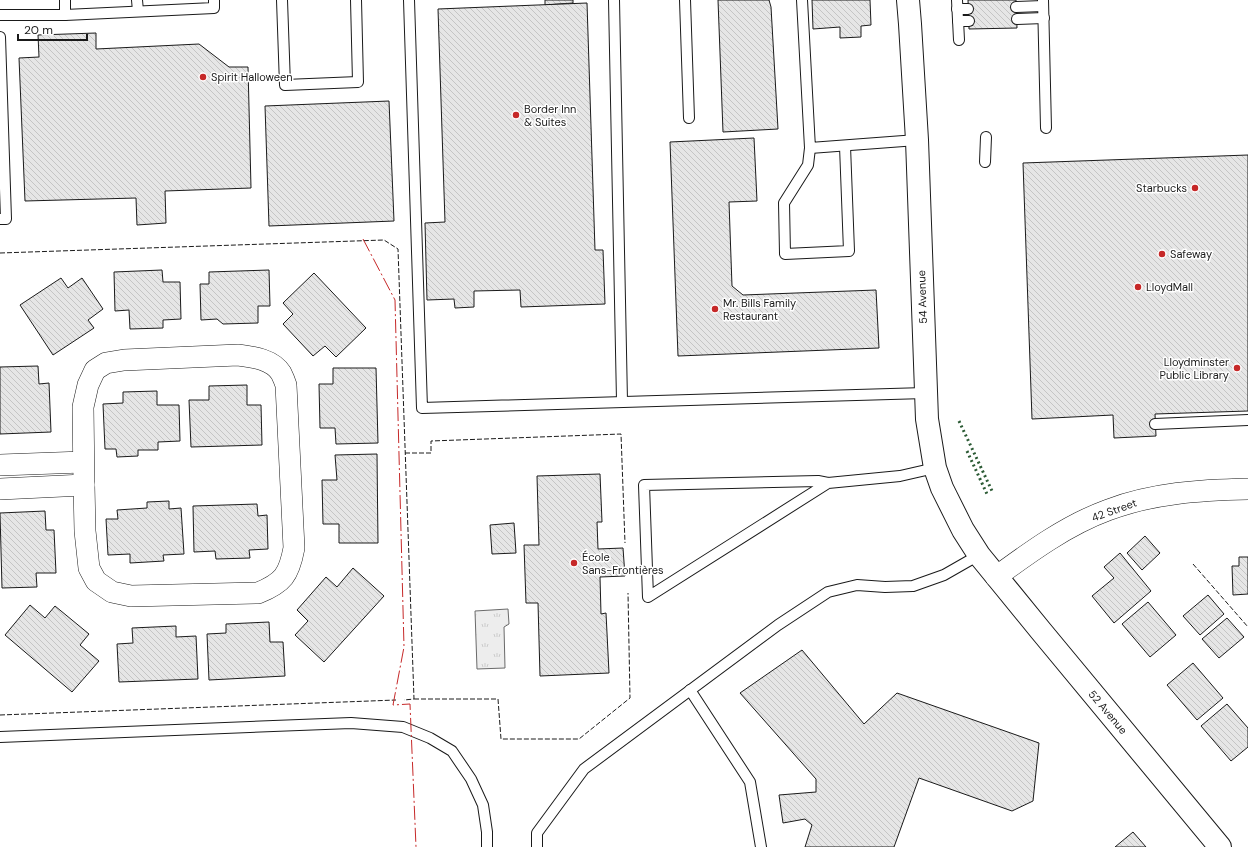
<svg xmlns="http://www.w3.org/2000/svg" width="1248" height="847" viewBox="0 0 1248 847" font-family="'DM Sans',sans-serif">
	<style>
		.park { fill: url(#park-tufts); stroke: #6a6a6a }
		.building { fill: url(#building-back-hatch); stroke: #1a1a1a }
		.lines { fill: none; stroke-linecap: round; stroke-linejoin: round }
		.service-casing { stroke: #1a1a1a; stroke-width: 12 }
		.minor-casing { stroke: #1a1a1a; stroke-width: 22 }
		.tertiary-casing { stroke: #1a1a1a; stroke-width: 24 }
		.service { stroke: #fff; stroke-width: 10 }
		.minor { stroke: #fff; stroke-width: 21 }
		.tertiary { stroke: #fff; stroke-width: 22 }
		.hedge { stroke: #2b5a34; stroke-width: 3; stroke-dasharray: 2 3; stroke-linecap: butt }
		.fence { stroke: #1a1a1a; stroke-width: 1; stroke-dasharray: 5 2; stroke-linecap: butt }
		.power { stroke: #c62828; stroke-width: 1; stroke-dasharray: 14 3 2 3; stroke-linecap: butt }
		.poi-dot { fill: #c62828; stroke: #fff; stroke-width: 1.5 }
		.labels { text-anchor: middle; stroke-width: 3; stroke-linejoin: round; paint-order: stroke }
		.poi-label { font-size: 11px; fill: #1a1a1a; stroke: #fff; text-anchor: start }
		.street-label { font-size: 11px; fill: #1a1a1a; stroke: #fff }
	</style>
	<defs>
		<pattern id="park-tufts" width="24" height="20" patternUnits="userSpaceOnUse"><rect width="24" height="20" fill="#ededed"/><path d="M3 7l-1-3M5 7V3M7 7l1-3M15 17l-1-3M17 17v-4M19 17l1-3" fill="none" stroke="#cbcbcb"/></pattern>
		<pattern id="building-back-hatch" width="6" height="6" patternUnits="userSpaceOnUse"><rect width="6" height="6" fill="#e6e6e6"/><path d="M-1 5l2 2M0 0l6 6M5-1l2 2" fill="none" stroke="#c5c5c5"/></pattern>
	</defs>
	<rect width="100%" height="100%" fill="#fff"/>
	<polygon class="park" points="508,609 509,624 504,627 505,668 477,669 475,611"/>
	<g class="building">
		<polygon points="545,0 573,0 573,3 545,5"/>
		<polygon points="718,0 769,0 771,7 778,129 723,132"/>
		<polygon points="812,0 870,0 871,25 861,26 861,37 840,38 840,27 813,29"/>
		<polygon points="968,0 1016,0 1017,28 969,29"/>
		<polygon points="587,3 595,250 603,250 605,304 521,307 520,290 474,291 474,307 455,308 454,299 427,300 425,223 445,222 438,9"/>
		<polygon points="96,33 96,49 199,44 229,67 248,67 251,188 165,191 166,223 137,225 136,198 25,201 19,58 39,57 38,35"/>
		<polygon points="389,101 394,221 269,226 265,106"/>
		<polygon points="754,138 757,201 729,202 732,286 743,295 876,290 879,348 678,356 670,142"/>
		<polygon points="1248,155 1248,411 1155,414 1156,436 1114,438 1113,415 1032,419 1023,163"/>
		<polygon points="162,270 163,282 180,282 181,319 163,320 163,328 130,329 129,310 115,311 114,272"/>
		<polygon points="269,270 270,306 258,306 258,323 223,324 217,319 201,320 200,284 209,284 209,272"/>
		<polygon points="314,273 366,328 336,357 325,346 313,356 283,324 293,314 283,303"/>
		<polygon points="61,278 68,288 82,278 103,309 88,320 94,328 53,355 20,305"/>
		<polygon points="38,366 39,384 49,383 51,432 0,434 0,367"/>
		<polygon points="333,368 376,368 378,443 336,444 335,428 320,428 319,384 333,384"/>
		<polygon points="247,385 247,405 261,405 262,445 191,447 189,400 209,400 209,386"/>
		<polygon points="157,391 157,405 179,405 180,441 158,442 158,450 138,450 138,456 117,457 116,449 105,449 103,404 123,403 123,392"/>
		<polygon points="377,454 378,543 339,543 339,524 323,524 322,480 337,480 335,455"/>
		<polygon points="600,474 602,522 597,522 598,549 623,548 625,576 600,577 601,614 606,613 609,673 540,676 538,603 526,603 524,545 539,545 537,476"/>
		<polygon points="169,501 169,509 181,508 184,554 163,555 164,561 130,563 130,554 108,555 106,519 118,519 117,510 147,508 147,502"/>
		<polygon points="257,504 258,516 267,515 268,549 249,550 250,558 216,559 215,551 194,552 193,506"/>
		<polygon points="45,511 46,530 54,530 56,573 36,573 37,587 2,588 0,513"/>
		<polygon points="514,523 516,553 492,554 490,525"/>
		<polygon points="1145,536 1160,553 1142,570 1127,553"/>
		<polygon points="1120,553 1151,591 1114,623 1092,596 1114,578 1104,567"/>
		<polygon points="1239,557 1248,557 1248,594 1233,595 1232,566 1239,566"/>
		<polygon points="353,568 384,596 324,662 295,635 308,621 297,610 326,577 337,587"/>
		<polygon points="1208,595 1224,614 1200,635 1183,616"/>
		<polygon points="1148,602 1176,635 1150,657 1122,624"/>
		<polygon points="30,605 45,618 55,606 89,634 80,645 99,661 72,692 5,635"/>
		<polygon points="1227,618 1244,637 1219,658 1202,639"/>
		<polygon points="269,622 270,642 283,642 285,676 209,680 207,634 226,633 226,624"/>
		<polygon points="176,626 176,637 196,636 198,679 119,682 117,644 133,643 132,628"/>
		<polygon points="802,650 864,724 897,693 1039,743 1033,801 1012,811 919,778 894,847 805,847 812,825 805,819 783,823 779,795 816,792 816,779 740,693"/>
		<polygon points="1193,663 1223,698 1197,720 1167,685"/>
		<polygon points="1227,704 1248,728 1248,747 1231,761 1201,726"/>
		<polygon points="1133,832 1146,847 1115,847"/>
	</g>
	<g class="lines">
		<g class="service-casing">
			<g id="service">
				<polyline points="65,0 65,15"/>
				<polyline points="137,0 138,11"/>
				<polyline points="282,0 285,85 358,82 356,0"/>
				<polyline points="409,0 422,408 925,393"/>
				<polyline points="614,0 622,401"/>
				<polyline points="685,0 689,118"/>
				<polyline points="802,0 810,148 917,140"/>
				<polyline points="957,0 959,40"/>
				<polyline points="1043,0 1046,128"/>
				<polyline points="1016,7 1043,6"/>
				<polyline points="957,9 968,9"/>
				<polyline points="0,15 65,15 214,8 214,0"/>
				<polyline points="1017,19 1044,18"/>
				<polyline points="958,21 969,21"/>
				<polyline points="0,37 6,219 0,219"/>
				<polyline points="810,148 808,165 784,203 785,254 849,251 845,146"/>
				<polyline points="985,162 986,137"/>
				<polyline points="1155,424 1248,420"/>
				<polyline points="828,483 648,597 644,485 818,481 828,483 900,476 935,468"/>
				<polyline points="690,690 750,782 761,847"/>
				<polyline points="0,737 351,723 403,727 430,738 452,751 471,779 483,805 487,832 487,847"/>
				<polyline points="537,847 537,833 584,769 778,625 828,592 857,585 885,587 913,586 944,575 979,555"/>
			</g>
		</g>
		<g class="minor-casing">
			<g id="minor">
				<path d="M238,355C253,357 272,359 281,373C283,377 285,382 286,385L294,548C289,575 283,583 258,593L131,596L112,592L96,581L89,568L85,531L84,485L83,407L88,385L95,370L106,363L124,360Z"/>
				<polyline points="0,465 83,462"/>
				<polyline points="0,489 84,485"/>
				<path d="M996,577C1030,552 1067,525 1108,510C1153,493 1200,490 1248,489"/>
			</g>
		</g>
		<g class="tertiary-casing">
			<polyline id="tertiary" points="908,0 910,24 917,140 927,419 935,468 942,488 963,530 979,555 1041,631 1220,847"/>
		</g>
		<use href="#service" class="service"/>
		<use href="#minor" class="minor"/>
		<use href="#tertiary" class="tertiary"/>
		<g class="hedge">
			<polyline points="959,421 993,493"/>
			<polyline points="967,451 987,494"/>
		</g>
		<g class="fence">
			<polyline points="0,253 384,240 398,249 414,699 404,700"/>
			<polyline points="405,453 431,453 431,441 621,434 625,543"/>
			<polyline points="1193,564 1248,627"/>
			<polyline points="414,699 498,699 501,739 579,739 630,698 628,593"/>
			<polyline points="0,715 396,700"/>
		</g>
		<polyline class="power" points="363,239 395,300 404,647 393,705 410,704 416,847"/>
	</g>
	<g class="poi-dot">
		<circle cx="203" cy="77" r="4"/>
		<circle cx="516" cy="115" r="4"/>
		<circle cx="1195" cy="188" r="4"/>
		<circle cx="1162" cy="254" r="4"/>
		<circle cx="1138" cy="287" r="4"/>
		<circle cx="715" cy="309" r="4"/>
		<circle cx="1237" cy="368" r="4"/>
		<circle cx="574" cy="563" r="4"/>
	</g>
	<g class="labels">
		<g class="poi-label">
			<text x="211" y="81">Spirit Halloween</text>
			<text x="524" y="113">Border Inn<tspan x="524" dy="13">&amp; Suites</tspan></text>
			<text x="1187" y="192" text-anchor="end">Starbucks</text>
			<text x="1170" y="258">Safeway</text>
			<text x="1146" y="291">LloydMall</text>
			<text x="723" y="307">Mr. Bills Family<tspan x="723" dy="13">Restaurant</tspan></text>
			<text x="1229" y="366" text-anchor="end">Lloydminster<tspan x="1229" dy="13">Public Library</tspan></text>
			<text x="582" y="561">École<tspan x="582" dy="13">Sans-Frontières</tspan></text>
		</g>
		<g class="street-label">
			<text transform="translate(922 297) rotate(-92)" y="4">54 Avenue</text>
			<text transform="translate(1114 510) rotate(-20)" y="4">42 Street</text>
			<text transform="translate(1108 712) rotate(50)" y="4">52 Avenue</text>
		</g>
	</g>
	<path d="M18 34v6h69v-6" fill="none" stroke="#1a1a1a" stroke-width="2"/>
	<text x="24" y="34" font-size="12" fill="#1a1a1a" stroke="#ffffff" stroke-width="3" paint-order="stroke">20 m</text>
</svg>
